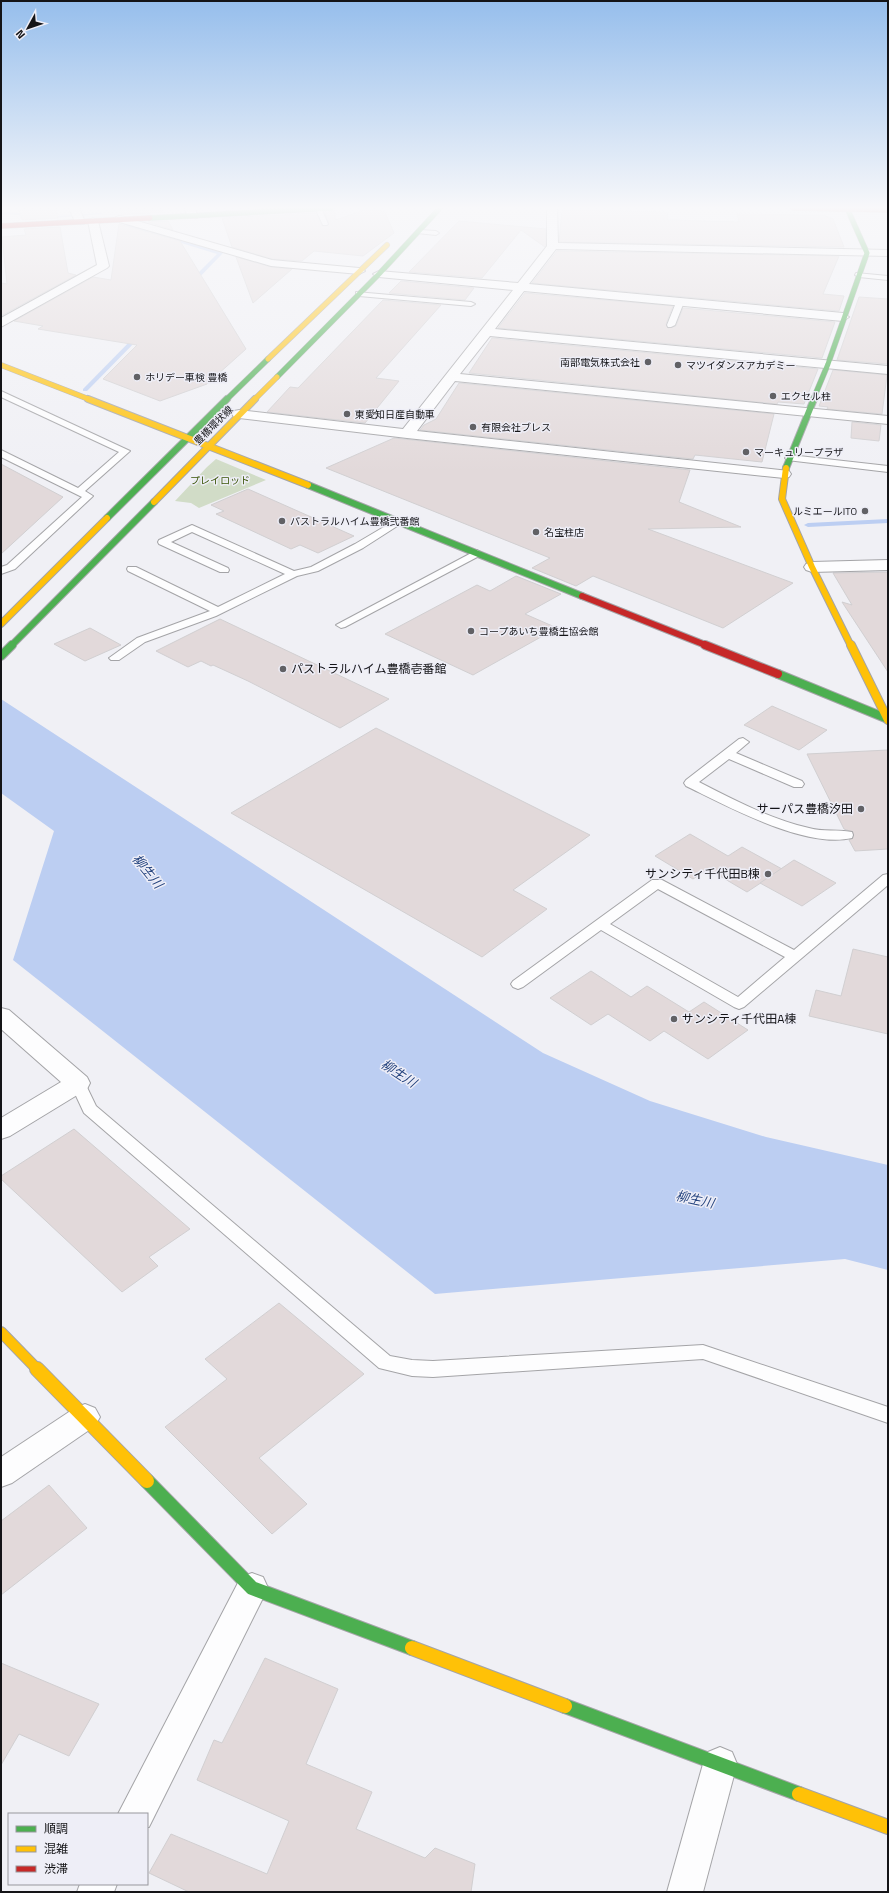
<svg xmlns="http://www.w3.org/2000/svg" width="889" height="1893" viewBox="0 0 889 1893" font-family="'Titillium Web','Noto Sans JP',sans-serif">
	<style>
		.green { fill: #d1dcc7 }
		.water { fill: #bccef2 }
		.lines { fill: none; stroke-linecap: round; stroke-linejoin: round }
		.stream { fill: #bccef2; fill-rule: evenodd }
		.building { fill: #e2d9da; stroke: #d1cfd1 }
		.lane-casing { stroke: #a4a4a7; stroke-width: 2 }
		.street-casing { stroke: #a4a4a7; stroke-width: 2 }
		.fast-far3-casing { stroke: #a4a4a7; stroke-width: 6 }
		.fast-far2-casing { stroke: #a4a4a7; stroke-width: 8 }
		.fast-far1-casing { stroke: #a4a4a7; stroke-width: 10 }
		.fast-casing { stroke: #a4a4a7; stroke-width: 16 }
		.slow-far4-casing { stroke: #a4a4a7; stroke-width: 6 }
		.slow-far3-casing { stroke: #a4a4a7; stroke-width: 8 }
		.slow-far2-casing { stroke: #a4a4a7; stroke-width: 10 }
		.slow-far1-casing { stroke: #a4a4a7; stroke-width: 12 }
		.slow-casing { stroke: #a4a4a7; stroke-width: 16 }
		.jam-far2-casing { stroke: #a4a4a7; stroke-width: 6 }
		.jam-far1-casing { stroke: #a4a4a7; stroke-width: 8 }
		.jam-casing { stroke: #a4a4a7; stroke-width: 10 }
		.lane { fill: #fdfdfe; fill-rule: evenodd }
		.street { fill: #fdfdfe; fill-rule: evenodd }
		.fast-far3 { stroke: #4caf50; stroke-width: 5 }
		.fast-far2 { stroke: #4caf50; stroke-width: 6 }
		.fast-far1 { stroke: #4caf50; stroke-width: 8 }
		.fast { stroke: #4caf50; stroke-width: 14 }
		.slow-far4 { stroke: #ffc107; stroke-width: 5 }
		.slow-far3 { stroke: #ffc107; stroke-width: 6 }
		.slow-far2 { stroke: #ffc107; stroke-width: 8 }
		.slow-far1 { stroke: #ffc107; stroke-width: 10 }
		.slow { stroke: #ffc107; stroke-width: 14 }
		.jam-far2 { stroke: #c62828; stroke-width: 5 }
		.jam-far1 { stroke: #c62828; stroke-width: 6 }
		.jam { stroke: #c62828; stroke-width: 8 }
		.poi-dot { fill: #616165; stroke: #eeeef7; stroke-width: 1.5 }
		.labels { text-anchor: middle; stroke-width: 3; stroke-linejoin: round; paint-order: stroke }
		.far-poi-label { font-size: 10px; fill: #141417; stroke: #eeeef7; text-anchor: start }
		.far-street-label { font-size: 10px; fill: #141417; stroke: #eeeef7 }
		.far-park-label { font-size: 10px; fill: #3a5506; stroke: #eeeef7 }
		.poi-label { font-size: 12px; fill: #141417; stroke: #eeeef7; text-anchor: start }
		.water-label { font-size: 13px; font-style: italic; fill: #274680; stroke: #eeeef7 }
	</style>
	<rect width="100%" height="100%" fill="#f0f0f5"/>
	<polygon class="green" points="216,459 266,480 199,508 191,503 175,501 207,467"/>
	<polygon class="water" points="1,699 543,1053 650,1101 766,1137 888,1165 888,1270 845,1259 435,1294 13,960 54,831 1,793"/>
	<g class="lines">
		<g class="stream">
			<polygon points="1,212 35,214 43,217 100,213 102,214 42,219 34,216 1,214"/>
			<polygon points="126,224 130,224 223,253 193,284 189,284 189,282 217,254 126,226"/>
			<polygon points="138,333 143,334 87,391 83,391 83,389"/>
			<polygon points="888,519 888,523 808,527 804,525 808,523"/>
		</g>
	</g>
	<g class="building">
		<polygon points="18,208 56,208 58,218 22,220"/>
		<polygon points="121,208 160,208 163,212 121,215"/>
		<polygon points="365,210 377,210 385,212 394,233 363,256 314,251 302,261 272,259 232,247 222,218 316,213 322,226 327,226 329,223 325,213 335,211 335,220"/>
		<polygon points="562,210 667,212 668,220 739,222 737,214 822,215 833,219 844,247 559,242"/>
		<polygon points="168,221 173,230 148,222"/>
		<polygon points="459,221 546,229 546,245 545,247 521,230 482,278 409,272"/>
		<polygon points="119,224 180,241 246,349 207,384 160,401 103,379 137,345 38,329 43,326 14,321 93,277 111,280"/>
		<polygon points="60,227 68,273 76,275 1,316 1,283 7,284 2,237 26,235 24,229"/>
		<polygon points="557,251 839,256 823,294 844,296 839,311 532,283"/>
		<polygon points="236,257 271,267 292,269 253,303"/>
		<polygon points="401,281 474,288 465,300 389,293"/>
		<polygon points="525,293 673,306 666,324 668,328 676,326 683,308 835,322 822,358 498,328"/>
		<polygon points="859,297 888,299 888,364 837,360"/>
		<polygon points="383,300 441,305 376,378 399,381 365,423 267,412 290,387 298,388"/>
		<polygon points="492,338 818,369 804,404 778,402 777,404 469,373"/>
		<polygon points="833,370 887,375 882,414 827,409 828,407 819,406"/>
		<polygon points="459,383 774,414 762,462 695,455 693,459 420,430 424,425 436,419"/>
		<polygon points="852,422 881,425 879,441 851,438"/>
		<polygon points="394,438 690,470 679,502 741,527 648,529 793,583 723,628 593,576 576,586 532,568 550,558 326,468"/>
		<polygon points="1,464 63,497 1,554"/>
		<polygon points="248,489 354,536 318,553 300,545 291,549 216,514 224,511 211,505"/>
		<polygon points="888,572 888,672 842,602 852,605 833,573"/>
		<polygon points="516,576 561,594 525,614 557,628 473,675 385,634 477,585 490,591"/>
		<polygon points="220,619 389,699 340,728 248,681 213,665 211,666 201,661 188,667 156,651"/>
		<polygon points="90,628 121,645 85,661 54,644"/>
		<polygon points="772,706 827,730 799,750 744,725"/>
		<polygon points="376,728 590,835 513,890 547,909 482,957 231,813"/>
		<polygon points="888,750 888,849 855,851 849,840 853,838 853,832 844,829 807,754"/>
		<polygon points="690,834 728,856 742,847 782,869 747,892 708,869 693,879 655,856"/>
		<polygon points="794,860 836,883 802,906 760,883"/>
		<polygon points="853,949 888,957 888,1034 809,1016 816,990 841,996"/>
		<polygon points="591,971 631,997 647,986 689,1012 704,1002 748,1030 708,1059 664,1031 650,1041 608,1014 591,1025 550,998"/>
		<polygon points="74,1129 190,1229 149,1257 158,1266 122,1292 1,1179 1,1176"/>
		<polygon points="279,1303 364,1374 259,1458 307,1504 272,1534 165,1427 227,1379 205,1359"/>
		<polygon points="49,1485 87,1528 1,1595 1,1521"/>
		<polygon points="265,1658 338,1689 306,1764 372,1792 356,1829 425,1858 435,1848 475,1864 471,1892 189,1892 149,1873 171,1834 267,1874 289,1821 197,1780 214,1740 222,1743"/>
		<polygon points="1,1663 99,1704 69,1756 19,1734 1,1765"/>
	</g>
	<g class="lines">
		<g class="lane-casing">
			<g id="lane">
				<polygon points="315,208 321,208 328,224 327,225 323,225"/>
				<polygon points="419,230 436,231 439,233 436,235 417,233 417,231"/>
				<polygon points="856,273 888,276 888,280 859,277 855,275"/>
				<polygon points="356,292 471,302 475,304 471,306 359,296 356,296"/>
				<polygon points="677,300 684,302 675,325 671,327 668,327 667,325"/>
				<polygon points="1,391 130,451 85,491 93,496 91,498 15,569 1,574 1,567 7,565 82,497 1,457 1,450 78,488 119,452 1,397"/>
				<polygon points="790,455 888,466 888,472 787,460 785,458 787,456"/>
				<polygon points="399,518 404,521 402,523 363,548 318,571 297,576 216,616 145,642 119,660 111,660 109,658 137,638 210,611 128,571 127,569 128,567 136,567 218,607 285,574 192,532 171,542 228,568 229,570 228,572 220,572 159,544 158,542 159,540 192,525 294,571 311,567 355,544"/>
				<polygon points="477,550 482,553 481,555 345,627 341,628 336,625"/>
				<path d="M743,738L749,742L736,753L802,781L804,784L802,787H794L729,759L699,782C734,800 770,819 809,828C823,832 838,829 852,832L853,835L852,838C805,849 727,806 686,786L684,783L686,780L739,739Z"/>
				<path d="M888,874V885L744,1007L739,1009L734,1007L601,930L523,987L518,989L513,987L511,984L513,981L652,880H662L794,950L883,875ZM658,889L785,957L738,997L610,924Z"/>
				<polygon points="78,1078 83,1079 96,1106 390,1356 412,1360 433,1361 703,1345 888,1407 888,1423 703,1359 433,1377 412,1376 379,1368 84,1113 70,1083 73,1079"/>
			</g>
		</g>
		<g class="street-casing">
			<g id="street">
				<polygon points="69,208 79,208 85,222 84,224 76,224"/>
				<polygon points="184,208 194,208 198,216 197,218 189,218"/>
				<polygon points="547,208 557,208 558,243 888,250 888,256 556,249 529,284 843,313 849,317 843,321 524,291 495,329 888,366 888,374 490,336 460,374 888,416 888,424 455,381 417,431 789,471 791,474 789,477 784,478 407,438 239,418 234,417 232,414 234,411 239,410 403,429 513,290 379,277 373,274 379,271 518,283 547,246"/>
				<polygon points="120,216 272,260 359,268 365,271 359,274 271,266 116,221 115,219 116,217"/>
				<polygon points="93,218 98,221 109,266 107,268 1,327 1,318 97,265 88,221"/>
				<polygon points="888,560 888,570 812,572 806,570 804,567 806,564 812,562"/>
				<polygon points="1,1008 9,1010 87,1077 90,1083 87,1089 10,1136 1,1139 1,1118 61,1082 1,1029"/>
				<polygon points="85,1404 95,1408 100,1417 95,1426 12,1483 1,1487 1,1457 75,1408"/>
				<polygon points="252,1573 263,1577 268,1588 149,1827 147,1827 147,1814 118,1814 241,1577"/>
				<polygon points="720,1747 732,1752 737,1764 703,1892 667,1892 703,1764 708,1752"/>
				<polygon points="80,1884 117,1884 114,1892 77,1892"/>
			</g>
		</g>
		<g class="fast-far3-casing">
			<g id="fast-far3">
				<polyline points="150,218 331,208"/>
				<polyline points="277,377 379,274 440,208"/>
				<polyline points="226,400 268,359"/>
				<polyline points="813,400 828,364 867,253 847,208"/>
			</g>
		</g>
		<g class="fast-far2-casing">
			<g id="fast-far2">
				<polyline points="786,468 814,399"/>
				<polyline points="308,485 582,596"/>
				<polyline points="107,518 227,399"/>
				<polyline points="11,646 154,502"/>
			</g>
		</g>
		<g class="fast-far1-casing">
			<g id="fast-far1">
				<polyline points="1,656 12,645"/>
				<polyline points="778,674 888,719"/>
			</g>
		</g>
		<g class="fast-casing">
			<g id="fast">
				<polyline points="147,1481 252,1588 412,1648"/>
				<polyline points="565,1706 799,1794"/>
			</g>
		</g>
		<g class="slow-far4-casing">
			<g id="slow-far4">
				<polyline points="268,359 387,245"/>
				<polyline points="1,365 91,400"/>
				<polyline points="254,400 277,377"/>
			</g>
		</g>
		<g class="slow-far3-casing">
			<g id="slow-far3">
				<polyline points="88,399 308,485"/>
				<polyline points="786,468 782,499 812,567 851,646"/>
				<polyline points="154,502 255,399"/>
				<polyline points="1,624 107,518"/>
			</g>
		</g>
		<g class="slow-far2-casing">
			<polyline id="slow-far2" points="851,645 888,720"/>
		</g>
		<g class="slow-far1-casing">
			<polyline id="slow-far1" points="1,1332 38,1370"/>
		</g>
		<g class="slow-casing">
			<g id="slow">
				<polyline points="37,1369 147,1481"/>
				<polyline points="412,1648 565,1706"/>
				<polyline points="799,1794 888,1827"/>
			</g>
		</g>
		<g class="jam-far2-casing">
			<g id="jam-far2">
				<polyline points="793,208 888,210"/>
				<polyline points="1,226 150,218"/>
			</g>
		</g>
		<g class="jam-far1-casing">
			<polyline id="jam-far1" points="582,596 708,646"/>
		</g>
		<g class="jam-casing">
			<polyline id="jam" points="705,645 778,674"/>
		</g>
		<use href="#lane" class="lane"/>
		<use href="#street" class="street"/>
		<use href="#fast-far3" class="fast-far3"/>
		<use href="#fast-far2" class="fast-far2"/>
		<use href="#fast-far1" class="fast-far1"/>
		<use href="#fast" class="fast"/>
		<use href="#slow-far4" class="slow-far4"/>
		<use href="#slow-far3" class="slow-far3"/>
		<use href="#slow-far2" class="slow-far2"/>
		<use href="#slow-far1" class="slow-far1"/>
		<use href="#slow" class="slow"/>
		<use href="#jam-far2" class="jam-far2"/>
		<use href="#jam-far1" class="jam-far1"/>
		<use href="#jam" class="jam"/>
	</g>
	<linearGradient id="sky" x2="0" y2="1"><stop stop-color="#96beec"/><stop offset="0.44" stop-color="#f8f8fa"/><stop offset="1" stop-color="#f8f8fa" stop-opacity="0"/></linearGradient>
	<rect width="889" height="473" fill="url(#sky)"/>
	<g class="poi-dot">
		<circle cx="648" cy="362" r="4"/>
		<circle cx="678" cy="365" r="4"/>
		<circle cx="137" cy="377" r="4"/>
		<circle cx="773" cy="396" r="4"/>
		<circle cx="347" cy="414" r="4"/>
		<circle cx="473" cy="427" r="4"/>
		<circle cx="746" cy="452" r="4"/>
		<circle cx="865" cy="511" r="4"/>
		<circle cx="282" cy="521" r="4"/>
		<circle cx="536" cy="532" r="4"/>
		<circle cx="471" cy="631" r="4"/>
		<circle cx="283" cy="669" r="4"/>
		<circle cx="861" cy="809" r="4"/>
		<circle cx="768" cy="874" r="4"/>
		<circle cx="674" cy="1019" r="4"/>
	</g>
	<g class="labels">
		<g class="far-poi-label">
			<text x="640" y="366" text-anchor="end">南部電気株式会社</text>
			<text x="686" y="369">マツイダンスアカデミー</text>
			<text x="145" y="381">ホリデー車検 豊橋</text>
			<text x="781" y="400">エクセル柱</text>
			<text x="355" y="418">東愛知日産自動車</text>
			<text x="481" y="431">有限会社ブレス</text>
			<text x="754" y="456">マーキュリープラザ</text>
			<text x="857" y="515" text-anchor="end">ルミエールITO</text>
			<text x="290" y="525">パストラルハイム豊橋弐番館</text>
			<text x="544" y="536">名宝柱店</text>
			<text x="479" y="635">コープあいち豊橋生協会館</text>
		</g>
		<g class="far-street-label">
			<text transform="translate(213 425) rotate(-45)" y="4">豊橋環状線</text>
		</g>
		<g class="far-park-label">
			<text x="220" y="484">プレイロッド</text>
		</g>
		<g class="poi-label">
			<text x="291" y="673">パストラルハイム豊橋壱番館</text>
			<text x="853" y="813" text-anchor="end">サーパス豊橋汐田</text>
			<text x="760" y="878" text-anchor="end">サンシティ千代田B棟</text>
			<text x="682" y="1023">サンシティ千代田A棟</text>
		</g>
		<g class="water-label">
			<text transform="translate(148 871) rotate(51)" y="5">柳生川</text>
			<text transform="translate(399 1073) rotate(33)" y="5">柳生川</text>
			<text transform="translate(695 1199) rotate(12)" y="5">柳生川</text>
		</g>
	</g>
	<rect width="889" height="1893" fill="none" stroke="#141417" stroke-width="4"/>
	<rect x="8" y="1813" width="140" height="72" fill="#eeeef7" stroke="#97979d"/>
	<rect x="16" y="1826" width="20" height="6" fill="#4caf50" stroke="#97979d"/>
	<text x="44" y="1833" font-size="12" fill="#141417">順調</text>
	<rect x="16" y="1846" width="20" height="6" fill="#ffc107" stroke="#97979d"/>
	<text x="44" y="1853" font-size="12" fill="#141417">混雑</text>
	<rect x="16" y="1866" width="20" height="6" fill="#c62828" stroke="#97979d"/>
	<text x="44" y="1873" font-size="12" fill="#141417">渋滞</text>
	<g transform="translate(28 28) rotate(230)" stroke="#eeeef7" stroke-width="3" paint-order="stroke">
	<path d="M0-3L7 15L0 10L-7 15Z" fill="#141417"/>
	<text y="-6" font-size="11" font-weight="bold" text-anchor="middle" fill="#141417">N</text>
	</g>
</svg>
